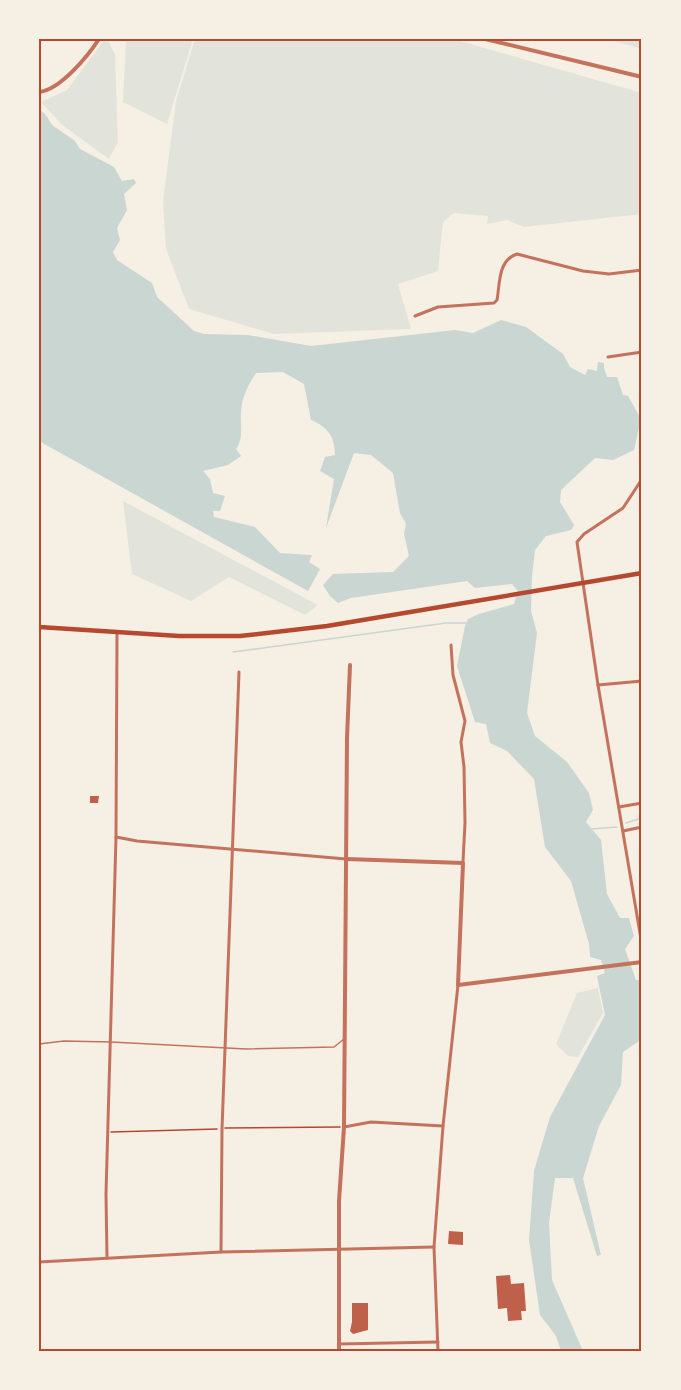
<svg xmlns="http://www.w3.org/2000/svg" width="681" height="1390" viewBox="0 0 681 1390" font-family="Georgia,serif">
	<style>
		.green { fill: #e2e4dc }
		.water { fill: #c9d6d2 }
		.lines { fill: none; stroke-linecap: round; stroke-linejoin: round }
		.stream { stroke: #c9d6d2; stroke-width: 1.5 }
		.building { fill: #bf614a }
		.path { stroke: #b5482f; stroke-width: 1.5 }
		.service { stroke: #c5725c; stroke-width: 1.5 }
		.minor { stroke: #c5725c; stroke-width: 3 }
		.tertiary { stroke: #c5725c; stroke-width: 4 }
		.primary { stroke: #b5482f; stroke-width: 4.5 }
		.neatline { fill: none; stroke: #b5482f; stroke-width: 2 }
	</style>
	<rect width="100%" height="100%" fill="#f6efe4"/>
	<g class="green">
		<polygon points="105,39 107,39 115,54 118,142 109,159 62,125 41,102 67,90"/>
		<polygon points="126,39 193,39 167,124 123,102"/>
		<polygon points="195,39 453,39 642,93 642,214 524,227 507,220 487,224 488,216 454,213 443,222 438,271 398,284 411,329 274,334 189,309 166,249 163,201 176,101"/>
		<polygon points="607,39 642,39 642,49"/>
		<polygon points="123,501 318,605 305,615 229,577 191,601 132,574"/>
		<polygon points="598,988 603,1013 578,1057 568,1056 556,1044 577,993"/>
	</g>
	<path class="water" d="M39,109L46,115L52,125L75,141L80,149L114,167L122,181L134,179L136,183L124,194L127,210L117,228L120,240L113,252L117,260L152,283L157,297L194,331L204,334L248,335L311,346L455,330L473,333L501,320L526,327L563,354L570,367L585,375L588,369L597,371L598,362L604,363V368L607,377H617L623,395L628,396L641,419L634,450L613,460L595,458L561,490L560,502L574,525L571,530L546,536L535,550L532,576L531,611L537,633L527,713L535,736L567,762L589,793L593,810L586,822L601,840L607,894L620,918H629L634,936L625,949L636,980H642V1035L639,1041L623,1052L621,1085L599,1126L583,1178L601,1255L597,1256L573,1178H555L549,1223L552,1280L583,1351H561L556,1336L540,1315L529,1240L534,1171L550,1117L605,1015L597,976L605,973L601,960L590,957L589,944L571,881L545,847L534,779L507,751L490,743L486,724L475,722L457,666L465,626L468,619L479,614L514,604L518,591L512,584L475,588L467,581L351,598L338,603L330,596L323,585L333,574L393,572L409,556L404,534L406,524L400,513L393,473L371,455L354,453L326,528L334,479L320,471L325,457L335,455C335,437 328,427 311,420L304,384L283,372L256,373C248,385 242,397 241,412C240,426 244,438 236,449L241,456L228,465L203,471L210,479L213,493L225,496L220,511H213L214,517L255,527L280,553L312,555L309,562L320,569L308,591L39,441Z"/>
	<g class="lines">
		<g class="stream">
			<polyline points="233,652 446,623 466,623"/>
			<polyline points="626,823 642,818"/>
			<polyline points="591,829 617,827"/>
		</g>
	</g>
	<g class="building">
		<polygon points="90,796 99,796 98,803 90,803"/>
		<polygon points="449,1231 463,1232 463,1245 448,1244"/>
		<polygon points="510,1275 511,1284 524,1283 526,1311 521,1311 522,1320 508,1321 507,1308 498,1309 496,1276"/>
		<polygon points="352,1303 368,1303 368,1330 353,1334 350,1331 352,1322"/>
	</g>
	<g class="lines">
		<g class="path">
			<polyline points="225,1128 340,1127"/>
			<polyline points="111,1132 217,1129"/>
		</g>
		<polyline class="service" points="39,1044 64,1041 111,1042 246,1049 334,1047 344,1039"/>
		<g class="minor">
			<path d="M415,316L438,307L494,303L497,300C500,283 498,260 517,254L583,271L609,274L642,270"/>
			<polyline points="608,357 642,352"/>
			<polyline points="642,479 623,508 584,534 577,542 598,685 642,945"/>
			<polyline points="451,645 453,675 465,721 461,742 464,767 465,823 463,862"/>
			<polyline points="598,685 642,681"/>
			<polyline points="619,807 642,803"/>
			<polyline points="623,831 642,827"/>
			<polyline points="116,837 137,841 346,859"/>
			<polyline points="344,1127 371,1122 443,1126"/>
			<polyline points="221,1252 222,1129 239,672"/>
			<polyline points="107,1258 106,1194 116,837 117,634"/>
			<polyline points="39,1262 221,1252 434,1247"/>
			<polyline points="339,1344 438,1342"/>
			<polyline points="331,1351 339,1351"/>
			<polyline points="438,1351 434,1247 443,1126 458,985"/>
		</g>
		<g class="tertiary">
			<polyline points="485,39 642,77"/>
			<path d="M39,92C60,90 88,56 99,39"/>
			<polyline points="346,859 463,863 458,985 642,962"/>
			<polyline points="339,1351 339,1201 344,1127 347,738 350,665"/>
		</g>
		<polyline class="primary" points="39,627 179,636 240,636 327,626 642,573"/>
	</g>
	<rect width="681" height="1390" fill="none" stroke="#f6efe4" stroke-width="81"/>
	<rect x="40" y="40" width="600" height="1310" class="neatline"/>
</svg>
